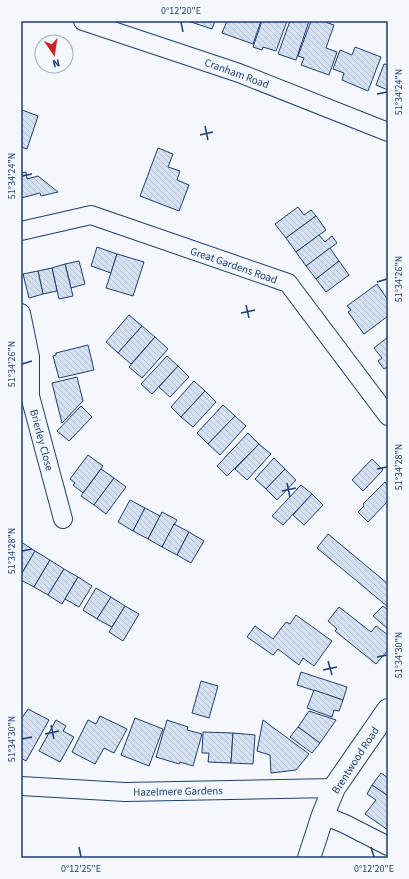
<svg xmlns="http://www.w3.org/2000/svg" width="409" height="879" viewBox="0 0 409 879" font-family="'Source Sans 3',sans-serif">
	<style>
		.building { fill: url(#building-back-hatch); stroke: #1d3f73 }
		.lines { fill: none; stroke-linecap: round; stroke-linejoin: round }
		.street-casing { stroke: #1d3f73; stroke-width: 20 }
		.secondary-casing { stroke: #1d3f73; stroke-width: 24 }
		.street { stroke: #f4f7fb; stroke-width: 18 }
		.secondary { stroke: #f4f7fb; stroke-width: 22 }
		.ticks { fill: none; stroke: #1d3f73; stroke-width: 1.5 }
		.labels { text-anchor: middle; stroke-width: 3; stroke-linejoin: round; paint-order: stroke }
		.street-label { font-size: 11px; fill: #1d3f73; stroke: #f4f7fb }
		.neatline { fill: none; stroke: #1d3f73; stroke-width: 1.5 }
		.ticks-label { font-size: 10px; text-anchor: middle; fill: #1d3f73 }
	</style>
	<defs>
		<pattern id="building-back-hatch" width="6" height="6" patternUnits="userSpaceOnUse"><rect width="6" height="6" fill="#d5e0f0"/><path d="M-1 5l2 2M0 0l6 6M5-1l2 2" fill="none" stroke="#b6c1d1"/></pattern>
	</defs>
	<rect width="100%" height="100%" fill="#f4f7fb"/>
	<g class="building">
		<polygon points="188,21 215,21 212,29"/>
		<polygon points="227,21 261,21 253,44 222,33"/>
		<polygon points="262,21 287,21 276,51 263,47 262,50 253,47"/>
		<polygon points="290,21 309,21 296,60 278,54"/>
		<polygon points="311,21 322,21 334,25 326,48 337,52 329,75 301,65 304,58 298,56"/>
		<polygon points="355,47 381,57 368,91 342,80 344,73 333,69 340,50 352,55"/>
		<polygon points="384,64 388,65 388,90 376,85"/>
		<polygon points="22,110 38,116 27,149 21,147 21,114"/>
		<polygon points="158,148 173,154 168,167 180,171 177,180 189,185 179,211 140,196"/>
		<polygon points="26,172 27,179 38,176 58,192 41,196 40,193 21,198 21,173"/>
		<polygon points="298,207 304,215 311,210 316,216 286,238 275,224"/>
		<polygon points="316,216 326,230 296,252 286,238"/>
		<polygon points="319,235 325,242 332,236 337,243 306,266 296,252"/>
		<polygon points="97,247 117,254 111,273 91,266"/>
		<polygon points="330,248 339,261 316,279 306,266"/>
		<polygon points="117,254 144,262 133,296 106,288"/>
		<polygon points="79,261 85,284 71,288 65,264"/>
		<polygon points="339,261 349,275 326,292 316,279"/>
		<polygon points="65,264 73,296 59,299 52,268"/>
		<polygon points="52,268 57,291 43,294 38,271"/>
		<polygon points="38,271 43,294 29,298 23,274"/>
		<polygon points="377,284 388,300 388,316 364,334 348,312 351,310 347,306"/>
		<polygon points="129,315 142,326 118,353 106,342"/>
		<polygon points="142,326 155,337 131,364 118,353"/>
		<polygon points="155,337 168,349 142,378 129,367"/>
		<polygon points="388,337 388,367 384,369 378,361 382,358 374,348"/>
		<polygon points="88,345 94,370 59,378 53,356 56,355 56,353"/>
		<polygon points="167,356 178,366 152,394 141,384"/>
		<polygon points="178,366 189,377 170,397 159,387"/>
		<polygon points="77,377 83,401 62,423 52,383"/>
		<polygon points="194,381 205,391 181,417 171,407"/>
		<polygon points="205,391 216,402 193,427 181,417"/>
		<polygon points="223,405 235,416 208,444 197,433"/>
		<polygon points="81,406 92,417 69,441 57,431"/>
		<polygon points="235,416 246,426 220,455 208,444"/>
		<polygon points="248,433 259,444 227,476 217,466"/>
		<polygon points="259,444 271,454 247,480 235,469"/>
		<polygon points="88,455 103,466 83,493 73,485 75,483 70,479"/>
		<polygon points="274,458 285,469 266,489 255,479"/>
		<polygon points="372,459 383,470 363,491 352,480"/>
		<polygon points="101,469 114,478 94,505 81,496"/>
		<polygon points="285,469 296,480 277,500 266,489"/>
		<polygon points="114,478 126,487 106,514 94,505"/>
		<polygon points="385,482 388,486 388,501 368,522 358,512 364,506 363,504"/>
		<polygon points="301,485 312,494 283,525 272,516"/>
		<polygon points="312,494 323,505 304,525 293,515"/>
		<polygon points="130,500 145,508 133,531 118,522"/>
		<polygon points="145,508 160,516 148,539 133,531"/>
		<polygon points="162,512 177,520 162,547 148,539"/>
		<polygon points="174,524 189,532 177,555 162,547"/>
		<polygon points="189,532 204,541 191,563 177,555"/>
		<polygon points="328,534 388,584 388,607 317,548"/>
		<polygon points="21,542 35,551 22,573 21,572"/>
		<polygon points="35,551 50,560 34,587 21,580 21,575"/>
		<polygon points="50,560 64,569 48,595 34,587"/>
		<polygon points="64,569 78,577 62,604 48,595"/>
		<polygon points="78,577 92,586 79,607 65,599"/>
		<polygon points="96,588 111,597 97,619 83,610"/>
		<polygon points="111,597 125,606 112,627 97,619"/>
		<polygon points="125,606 139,614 123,641 109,632"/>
		<polygon points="383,606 388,610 388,629 373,616"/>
		<polygon points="339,607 371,632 376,626 388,635 388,650 376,664 335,631 337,629 328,621"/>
		<polygon points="296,615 332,641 314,666 303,658 299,665 278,649 273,655 247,637 255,626 273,639 286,622 290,624"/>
		<polygon points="301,672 347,687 343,700 297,685"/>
		<polygon points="201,681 218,686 209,718 192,713"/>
		<polygon points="314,690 343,700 339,711 334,710 332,717 307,708"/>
		<polygon points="28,709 49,720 26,761 21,758 21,717 22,718"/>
		<polygon points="309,711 336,720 320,743 298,727"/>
		<polygon points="100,716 127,729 114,753 104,748 95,764 72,752 88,720 96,724"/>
		<polygon points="135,718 163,729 149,766 121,755"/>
		<polygon points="56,720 66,726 63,731 74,737 60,762 39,751"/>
		<polygon points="167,720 188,727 187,730 202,734 193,766 180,762 179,764 156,757"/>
		<polygon points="263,720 309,754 296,770 271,773 270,755 257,751"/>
		<polygon points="298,727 320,743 312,753 290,737"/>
		<polygon points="203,732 233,733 231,763 208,762 209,753 202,753"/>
		<polygon points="233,733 255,735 253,764 231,763"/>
		<polygon points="381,773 388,778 388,796 372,785"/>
		<polygon points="372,785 388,796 388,830 365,814 376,800 367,794"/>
	</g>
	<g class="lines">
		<g class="street-casing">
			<g id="street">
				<polyline points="83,21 239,73 388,132"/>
				<polyline points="21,231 91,215 288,283 388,416"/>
				<polyline points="21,313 30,357 30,396 63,519"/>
				<polyline points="21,786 125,792 334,788"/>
				<polyline points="323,815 345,824 388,846"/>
			</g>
		</g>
		<g class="secondary-casing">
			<polyline id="secondary" points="309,858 323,815 334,788 388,710"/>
		</g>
		<use href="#street" class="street"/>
		<use href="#secondary" class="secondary"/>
	</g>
	<path class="ticks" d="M181,22L183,32M377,94L387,92M205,126L208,140M200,135L213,132M22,176L32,174M377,282L387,279M246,305L249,318M241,313L255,310M22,364L32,361M377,469L387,467M287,483L290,497M282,491L296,488M22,551L32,549M377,657L387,655M328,661L332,675M323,670L337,667M51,725L54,739M45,734L59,731M22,739L32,737M79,847L81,857M371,847L374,857"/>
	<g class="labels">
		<g class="street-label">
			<text transform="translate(237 73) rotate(20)" y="4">Cranham Road</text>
			<text transform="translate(234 265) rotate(19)" y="4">Great Gardens Road</text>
			<text transform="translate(42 440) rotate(75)" y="4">Brierley Close</text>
			<text transform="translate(355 760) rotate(-57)" y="4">Brentwood Road</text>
			<text transform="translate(178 791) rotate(-1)" y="4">Hazelmere Gardens</text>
		</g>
	</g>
	<rect width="409" height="879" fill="none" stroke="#f4f7fb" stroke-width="44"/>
	<g transform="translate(54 54) rotate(167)"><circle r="19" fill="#f4f7fb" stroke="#9eadc5"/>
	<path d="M0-3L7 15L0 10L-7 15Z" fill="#c62828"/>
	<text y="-6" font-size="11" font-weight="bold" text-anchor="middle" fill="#1d3f73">N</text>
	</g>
	<rect x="22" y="22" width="365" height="835" class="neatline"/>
	<g class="ticks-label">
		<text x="181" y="14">0°12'20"E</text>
		<text transform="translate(398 92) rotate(-90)" y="4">51°34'24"N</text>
		<text transform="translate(11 176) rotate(-90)" y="4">51°34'24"N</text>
		<text transform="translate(398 279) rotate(-90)" y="4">51°34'26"N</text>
		<text transform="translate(11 364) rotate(-90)" y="4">51°34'26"N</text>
		<text transform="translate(398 467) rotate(-90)" y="4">51°34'28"N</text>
		<text transform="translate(11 551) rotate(-90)" y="4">51°34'28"N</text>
		<text transform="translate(398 655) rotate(-90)" y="4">51°34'30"N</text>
		<text transform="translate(11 739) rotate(-90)" y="4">51°34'30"N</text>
		<text x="81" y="872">0°12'25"E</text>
		<text x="374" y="872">0°12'20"E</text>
	</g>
</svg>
